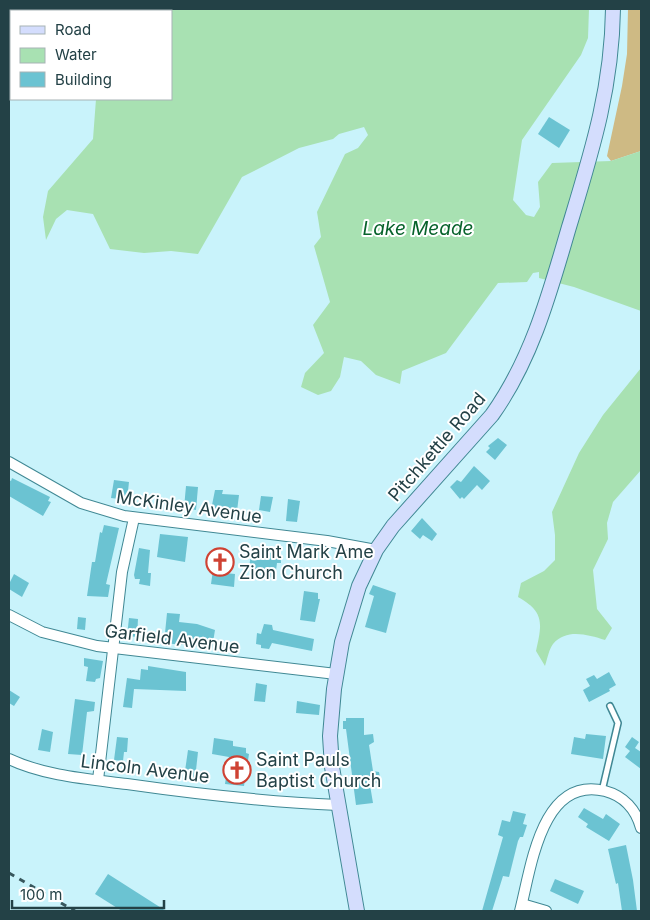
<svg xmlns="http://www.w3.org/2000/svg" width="650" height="920" viewBox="0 0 650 920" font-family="Inter,sans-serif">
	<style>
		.green { fill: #ceba84 }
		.water { fill: #a8e1b2 }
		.building { fill: #6bc3d2 }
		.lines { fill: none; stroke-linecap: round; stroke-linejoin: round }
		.lane-casing { stroke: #408894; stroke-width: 8 }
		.street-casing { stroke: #408894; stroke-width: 12 }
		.secondary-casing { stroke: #408894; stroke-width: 16 }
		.lane { stroke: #fff; stroke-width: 5 }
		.street { stroke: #fff; stroke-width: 10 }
		.secondary { stroke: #d4ddfd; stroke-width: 14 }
		.rail { stroke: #38575d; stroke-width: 3; stroke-dasharray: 6 6; stroke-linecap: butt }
		.labels { text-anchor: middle; stroke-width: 4; stroke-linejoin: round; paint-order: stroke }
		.street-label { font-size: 18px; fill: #234146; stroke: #fff }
		.poi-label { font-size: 18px; fill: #234146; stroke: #fff; text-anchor: start }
		.water-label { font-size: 19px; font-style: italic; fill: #07622b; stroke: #fff }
	</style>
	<rect width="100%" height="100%" fill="#c9f3fb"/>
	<polygon class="green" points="628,9 641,9 641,151 611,161 607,156 622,86 627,54"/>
	<g class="water">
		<polygon points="9,9 589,9 588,38 581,55 522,140 513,200 526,215 534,217 540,207 538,182 552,163 611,161 641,151 641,311 574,287 539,278 539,272 533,273 527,282 498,283 446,353 402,371 400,384 376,375 361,361 344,357 340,377 331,391 318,395 301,387 305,373 324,353 313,325 330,302 314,246 321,237 317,212 345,154 358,148 368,135 364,127 339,134 333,139 299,148 242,177 198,254 171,251 144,253 110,249 93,214 67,210 56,219 46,240 43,217 48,191 93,139 96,99 171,99 171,11 11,11 11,20 9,20"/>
		<path d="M641,368V470L613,502L607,523L608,539L593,570L597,609L612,628L605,640C588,635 567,628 553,644C549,649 547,660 545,666L536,651C542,624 545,612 518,597L521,583L544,571L555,560V535L552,512L579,453L603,415Z"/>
	</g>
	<g class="building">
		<polygon points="549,117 570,130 559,148 538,134"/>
		<polygon points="498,438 507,445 495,460 486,452 490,448 488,446"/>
		<polygon points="474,466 490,481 482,490 477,485 464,499 462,497 460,499 450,487 457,480 461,482"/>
		<polygon points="12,478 50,497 48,501 51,502 43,516 9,496 9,480 11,481"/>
		<polygon points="114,480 129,482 127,500 111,498"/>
		<polygon points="186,486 198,487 196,510 184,508"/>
		<polygon points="215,490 223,490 222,494 239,495 237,511 211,510"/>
		<polygon points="261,496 273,497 270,512 259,510"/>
		<polygon points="288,499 300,501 297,522 286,521"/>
		<polygon points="422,518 437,534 432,541 423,535 420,539 411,531"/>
		<polygon points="104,525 119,528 106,584 110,585 108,597 87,596 92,562 95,562 100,532 102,533"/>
		<polygon points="160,534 188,537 185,562 157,557"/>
		<polygon points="139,548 150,550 148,573 151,573 150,586 139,584 140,579 135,579 134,575"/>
		<polygon points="216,549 228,551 225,573 235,574 234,587 211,584"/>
		<polygon points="256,551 271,553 271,551 280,551 281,563 277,563 275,578 266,577 266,573 253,571 253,568 249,568 251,553 256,554"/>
		<polygon points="14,574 29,583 22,597 9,589 9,584"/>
		<polygon points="373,585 396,593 386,633 365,627 374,596 369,594"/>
		<polygon points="304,591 318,593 318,599 320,599 315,622 300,620"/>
		<polygon points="167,613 180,614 179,622 197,624 215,630 212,648 164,643"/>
		<polygon points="78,617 86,618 85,630 77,629"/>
		<polygon points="129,618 138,619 137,637 127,636"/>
		<polygon points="264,624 272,625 273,630 314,639 312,651 272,643 269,649 261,648 261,645 256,644 257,633 261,634"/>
		<polygon points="84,658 103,661 100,678 96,679 95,682 86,681 88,667 84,666"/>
		<polygon points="148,666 186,672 186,691 134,689 132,708 123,707 127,678 140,680 141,669 148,670"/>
		<polygon points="609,672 616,685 609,689 610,691 589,702 583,690 590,686 586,679 594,675 597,679"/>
		<polygon points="256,683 267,685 265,702 254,701"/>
		<polygon points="9,690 20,697 14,706 9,703"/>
		<polygon points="75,699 95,702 94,711 87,712 82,755 68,754"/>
		<polygon points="297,701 320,705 319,715 296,713"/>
		<polygon points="346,718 364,718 364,735 373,734 374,742 369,745 373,771 379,772 381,782 370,785 373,803 356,805 346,729 343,729 343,721 346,721"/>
		<polygon points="42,729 53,732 50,752 38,750"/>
		<polygon points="586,734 606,736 603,759 571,754 574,737 585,739"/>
		<polygon points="117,737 128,738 127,752 124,752 123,761 114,760"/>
		<polygon points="632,737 639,742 635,748 641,752 641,769 625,757 630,751 625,747"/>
		<polygon points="214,738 233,741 233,746 246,748 246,753 249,754 244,786 225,784 229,757 212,754"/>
		<polygon points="188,750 198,752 195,779 184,778"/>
		<polygon points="584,808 603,819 606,814 620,824 609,841 586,827 588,824 578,817"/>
		<polygon points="513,811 526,814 523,824 527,825 523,837 520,837 518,841 509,877 503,876 492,911 482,911 503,837 498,835 502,820 510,822"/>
		<polygon points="626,845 633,880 637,911 622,911 618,883 616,884 608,849"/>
		<polygon points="108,874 166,911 122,911 95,894"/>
		<polygon points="555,879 584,891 578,904 550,891"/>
	</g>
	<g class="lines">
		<g class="lane-casing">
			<polyline id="lane" points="602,791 618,723 610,706"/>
		</g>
		<g class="street-casing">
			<g id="street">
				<polyline points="9,462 81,503 124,516 327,541 376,550"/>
				<polyline points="9,615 42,632 97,646 336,674"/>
				<path d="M9,759C45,776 88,779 127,784C197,794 268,802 338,805"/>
				<polyline points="98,780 122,572 134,518"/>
				<polyline points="522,904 546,911"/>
				<path d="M520,911C531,869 541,775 605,791C624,796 636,810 641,828"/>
			</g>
		</g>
		<g class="secondary-casing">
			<path id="secondary" d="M357,911L332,767L330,736L334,689L342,642L359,586L376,550L393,526L492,415C532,359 550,292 569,227C592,151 612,88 613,9"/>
		</g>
		<use href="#lane" class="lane"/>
		<use href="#street" class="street"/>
		<use href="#secondary" class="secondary"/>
		<polyline class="rail" points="9,873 75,911"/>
	</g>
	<defs>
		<g id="church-ring" transform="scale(1.4375)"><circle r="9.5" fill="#fff" stroke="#cf4233" stroke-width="1.5"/><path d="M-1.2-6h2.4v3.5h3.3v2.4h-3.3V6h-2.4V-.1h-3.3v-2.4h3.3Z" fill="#cf4233"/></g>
	</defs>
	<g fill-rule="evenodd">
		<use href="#church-ring" x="220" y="562"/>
		<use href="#church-ring" x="237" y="770"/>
	</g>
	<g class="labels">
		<g class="street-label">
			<text transform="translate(437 447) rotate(-49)" y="6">Pitchkettle Road</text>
			<text transform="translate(189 507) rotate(8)" y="6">McKinley Avenue</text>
			<text transform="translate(172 639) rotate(7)" y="6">Garfield Avenue</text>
			<text transform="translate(145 769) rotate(7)" y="6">Lincoln Avenue</text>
		</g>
		<g class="poi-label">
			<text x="239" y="558">Saint Mark Ame<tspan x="239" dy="21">Zion Church</tspan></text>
			<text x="256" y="766">Saint Pauls<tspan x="256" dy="21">Baptist Church</tspan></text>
		</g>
		<g class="water-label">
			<text x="418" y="235">Lake Meade</text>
		</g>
	</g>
	<rect width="650" height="920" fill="none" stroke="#234146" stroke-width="20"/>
	<rect x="10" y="10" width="162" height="90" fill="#ffffff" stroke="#a7b3b5"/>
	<rect x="20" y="26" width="25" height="8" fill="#d4ddfd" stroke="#a7b3b5"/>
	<text x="55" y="35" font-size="15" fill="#234146">Road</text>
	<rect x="20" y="48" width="25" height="15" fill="#a8e1b2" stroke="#a7b3b5"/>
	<text x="55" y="60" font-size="15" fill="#234146">Water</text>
	<rect x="20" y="72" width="25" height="15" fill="#6bc3d2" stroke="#a7b3b5"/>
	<text x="55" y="85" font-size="15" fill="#234146">Building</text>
	<path d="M12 900v8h152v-8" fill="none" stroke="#234146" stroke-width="2.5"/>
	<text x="20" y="900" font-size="15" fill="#234146" stroke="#ffffff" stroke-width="4" paint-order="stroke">100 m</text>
</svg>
